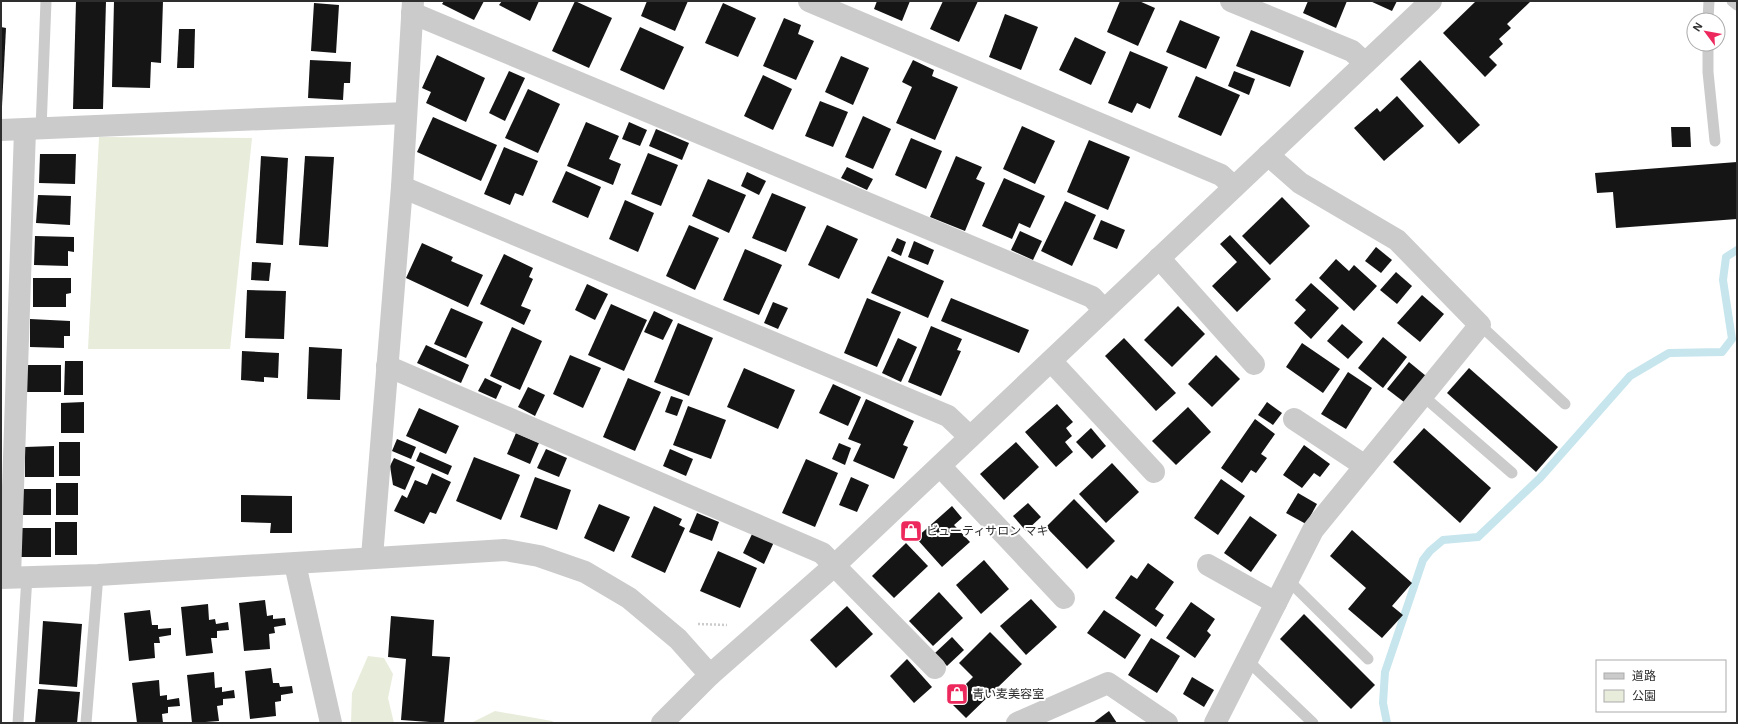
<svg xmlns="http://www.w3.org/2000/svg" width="1738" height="724" viewBox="0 0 1738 724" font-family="Arial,'Noto Sans JP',sans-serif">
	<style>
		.green { fill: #e8ecdb }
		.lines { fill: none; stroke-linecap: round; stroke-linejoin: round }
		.stream { stroke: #c6e5ed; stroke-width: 8 }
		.building { fill: #151515 }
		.path { stroke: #cbcbcb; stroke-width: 2.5; stroke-dasharray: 2 2; stroke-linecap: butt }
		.service { stroke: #cbcbcb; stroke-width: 11 }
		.minor { stroke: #cbcbcb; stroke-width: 22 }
		.tertiary { stroke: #cbcbcb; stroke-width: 22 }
		.labels { text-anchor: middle; stroke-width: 4; stroke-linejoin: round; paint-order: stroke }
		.poi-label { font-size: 12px; fill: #2e2e2e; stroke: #fff; text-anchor: start }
	</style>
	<rect width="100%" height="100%" fill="#fff"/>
	<g class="green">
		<polygon points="99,137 252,138 230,349 88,349"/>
		<polygon points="368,656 384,658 393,674 388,698 394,723 351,723 352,693"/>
		<polygon points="495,711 552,721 555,723 471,723"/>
	</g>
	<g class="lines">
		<polyline class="stream" points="1387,723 1383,703 1385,672 1423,560 1430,551 1443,540 1478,537 1540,478 1630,376 1669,353 1722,352 1732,339 1723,280 1726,257 1737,250"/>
	</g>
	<g class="building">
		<polygon points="76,1 106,1 103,109 73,109"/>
		<polygon points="114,1 163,1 161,63 151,62 150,88 112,87"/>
		<polygon points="444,1 484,1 474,20 442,4"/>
		<polygon points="502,1 539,1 530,21 499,5"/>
		<polygon points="575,1 612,18 589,68 552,51"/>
		<polygon points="647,1 688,1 675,31 641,16"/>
		<polygon points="877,1 910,1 902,21 874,9"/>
		<polygon points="943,1 978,1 959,42 930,29"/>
		<polygon points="1120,1 1139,1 1155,8 1138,46 1107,32"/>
		<polygon points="1308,1 1347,1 1336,28 1303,13"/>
		<polygon points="1370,1 1397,1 1392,11"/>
		<polygon points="1476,1 1531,1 1507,24 1511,28 1499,39 1503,44 1489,57 1497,65 1485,77 1443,33"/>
		<polygon points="314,3 339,5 336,53 311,51"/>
		<polygon points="723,3 756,18 738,57 705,43"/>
		<polygon points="1005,14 1038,27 1021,70 989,57"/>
		<polygon points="784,18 801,25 798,34 814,41 796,80 763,66"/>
		<polygon points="1180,20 1220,37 1206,69 1166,52"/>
		<polygon points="1,27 6,28 2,106 1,106"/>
		<polygon points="640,27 684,47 664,90 620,70"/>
		<polygon points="179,29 195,29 194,68 177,68"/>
		<polygon points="1251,30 1304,51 1290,87 1236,66"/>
		<polygon points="1075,37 1106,52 1091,85 1059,70"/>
		<polygon points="1130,51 1168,67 1150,109 1137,103 1132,113 1108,103"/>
		<polygon points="437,55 485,78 466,122 426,103 431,92 422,88"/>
		<polygon points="841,56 869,68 853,105 825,92"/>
		<polygon points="310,60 351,62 350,83 344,83 343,100 308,98"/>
		<polygon points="913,60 934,70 932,76 958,87 935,140 896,123 912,87 902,82"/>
		<polygon points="1420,60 1480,125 1459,144 1400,79"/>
		<polygon points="509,71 525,78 505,121 489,113"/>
		<polygon points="1234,71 1255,79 1249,95 1228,86"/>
		<polygon points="763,75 792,89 773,130 744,116"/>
		<polygon points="1196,76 1240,95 1221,136 1178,117"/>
		<polygon points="528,89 560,104 538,153 505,138"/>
		<polygon points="1397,96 1424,126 1384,161 1354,128 1377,108 1380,112"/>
		<polygon points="820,101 848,112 833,147 805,136"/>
		<polygon points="863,116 891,129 873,169 845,157"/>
		<polygon points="433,117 497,145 481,181 417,152"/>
		<polygon points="586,122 619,136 609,159 621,164 613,185 567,166"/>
		<polygon points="629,122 647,130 640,146 622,139"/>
		<polygon points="1022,126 1055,141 1035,184 1003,169"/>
		<polygon points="1671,127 1690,127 1691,147 1672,147"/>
		<polygon points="656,129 689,143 682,160 649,146"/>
		<polygon points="911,138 942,151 926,189 895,175"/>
		<polygon points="1089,140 1130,157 1108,210 1067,192"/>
		<polygon points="504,147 538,161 523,196 515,193 510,205 484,194"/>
		<polygon points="648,153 678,165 661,206 631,194"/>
		<polygon points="40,154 76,154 75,184 39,183"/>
		<polygon points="261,156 288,158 283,245 256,243"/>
		<polygon points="305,156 334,157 328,247 299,245"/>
		<polygon points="956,156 982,167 976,179 985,183 965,231 930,217"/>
		<polygon points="1737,162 1737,219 1616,228 1613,192 1597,193 1595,173"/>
		<polygon points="847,167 873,179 867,190 841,178"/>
		<polygon points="566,171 601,187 588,218 552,202"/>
		<polygon points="747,172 766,181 759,195 741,186"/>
		<polygon points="1004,178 1045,196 1030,228 1019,223 1012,239 982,226"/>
		<polygon points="708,179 746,195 729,233 692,216"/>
		<polygon points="772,193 806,207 786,252 752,238"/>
		<polygon points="38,195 71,196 70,225 36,223"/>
		<polygon points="1282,197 1310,226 1270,265 1242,236"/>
		<polygon points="625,200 654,213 638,252 609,239"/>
		<polygon points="1065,201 1096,215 1072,266 1041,251"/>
		<polygon points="1101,220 1125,230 1117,249 1093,239"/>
		<polygon points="689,225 719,238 695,290 666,276"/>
		<polygon points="827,225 858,239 839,279 808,265"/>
		<polygon points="1020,231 1042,241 1033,260 1011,250"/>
		<polygon points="1230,235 1271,279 1237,312 1212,286 1237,262 1220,244"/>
		<polygon points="35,236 74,237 74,252 68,251 68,266 34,265"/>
		<polygon points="897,238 906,242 901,256 891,251"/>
		<polygon points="914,241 934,250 928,265 908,257"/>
		<polygon points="422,243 453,257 451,261 483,275 468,307 406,278"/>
		<polygon points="1376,247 1392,260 1381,273 1365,261"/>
		<polygon points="745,249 782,265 759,315 723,300"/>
		<polygon points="504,254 533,268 529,277 533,279 521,306 531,310 524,325 480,304"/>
		<polygon points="888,256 944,281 928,318 871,293"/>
		<polygon points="1336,259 1349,271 1354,265 1377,286 1354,311 1319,278"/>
		<polygon points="252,262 271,263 269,281 251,280"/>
		<polygon points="1396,272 1412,286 1397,304 1380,290"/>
		<polygon points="33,278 71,278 71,293 66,294 66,307 33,307"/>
		<polygon points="1311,283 1339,308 1311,339 1294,323 1306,310 1295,300"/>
		<polygon points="587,284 608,294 595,320 575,310"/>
		<polygon points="247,290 286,291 284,339 245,338"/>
		<polygon points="1422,295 1444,314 1420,342 1397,323"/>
		<polygon points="867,298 901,312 877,367 844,353"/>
		<polygon points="951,298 1029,330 1019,353 941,321"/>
		<polygon points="773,302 788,308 778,329 764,323"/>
		<polygon points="611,304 647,320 624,371 588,355"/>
		<polygon points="1178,306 1205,334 1172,367 1144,340"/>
		<polygon points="451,308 483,322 466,358 434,344"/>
		<polygon points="654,311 673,320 663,340 644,332"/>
		<polygon points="30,319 70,321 70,336 64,336 64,348 30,347"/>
		<polygon points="678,323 713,338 689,396 654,382"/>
		<polygon points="1342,324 1363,342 1348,359 1327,341"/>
		<polygon points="931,326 962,339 957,350 961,351 941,396 908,382"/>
		<polygon points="512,327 542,341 520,390 490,376"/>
		<polygon points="1383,337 1407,357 1383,388 1358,368"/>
		<polygon points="898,338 917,347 901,382 882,373"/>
		<polygon points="1124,338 1176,393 1156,411 1105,356"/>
		<polygon points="1302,343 1340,369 1323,393 1286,367"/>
		<polygon points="426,345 469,365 461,383 417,363"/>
		<polygon points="309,347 342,349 340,400 307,399"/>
		<polygon points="242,351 279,353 278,378 264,377 264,382 241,380"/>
		<polygon points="570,355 601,368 583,408 553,394"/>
		<polygon points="1216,355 1240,379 1212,407 1188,384"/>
		<polygon points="65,361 83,361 83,395 64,395"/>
		<polygon points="1409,362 1426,376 1404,402 1387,389"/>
		<rect x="27" y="365" width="34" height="27"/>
		<polygon points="744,368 795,390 778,429 727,407"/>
		<polygon points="1469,368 1558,447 1536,472 1447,393"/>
		<polygon points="1348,372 1372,388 1346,429 1321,414"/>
		<polygon points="485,378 502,386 496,399 478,391"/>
		<polygon points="628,378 661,392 635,451 603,437"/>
		<polygon points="833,384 861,397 848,426 819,413"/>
		<polygon points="528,387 545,395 535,416 518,407"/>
		<polygon points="671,396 683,400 677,416 665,412"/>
		<polygon points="866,399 914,421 903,445 908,447 894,479 853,461 861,444 848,439"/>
		<polygon points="84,402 84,433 61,433 61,403"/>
		<polygon points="1267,402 1282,413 1273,425 1258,415"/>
		<polygon points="1057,404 1073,422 1066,428 1072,436 1065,442 1073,452 1056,467 1025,432"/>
		<polygon points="688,406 726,420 711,459 673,445"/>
		<polygon points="1188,407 1211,432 1176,465 1152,441"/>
		<polygon points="419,408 459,426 446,454 406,436"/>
		<polygon points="1255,419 1275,434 1261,454 1267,458 1256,473 1251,470 1242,483 1221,468"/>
		<polygon points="1091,428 1106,446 1092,459 1076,442"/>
		<polygon points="1424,428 1491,488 1460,523 1393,462"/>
		<polygon points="516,433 539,443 530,464 507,454"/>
		<polygon points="397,439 416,447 411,459 392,451"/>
		<rect x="59" y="442" width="21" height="34"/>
		<polygon points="1016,442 1039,467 1004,500 980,474"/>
		<polygon points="839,443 851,448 845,465 832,459"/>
		<polygon points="1304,445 1330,464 1320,477 1314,473 1302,488 1283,475"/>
		<polygon points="54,446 54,477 25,477 25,447"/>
		<polygon points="546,449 567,458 559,477 537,468"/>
		<polygon points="670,449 693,459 686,476 663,466"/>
		<polygon points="420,452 452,466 448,475 416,461"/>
		<polygon points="474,457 520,475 501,520 456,501"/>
		<polygon points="394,458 415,467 405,490 393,485 390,466"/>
		<polygon points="806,459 838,473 815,527 782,513"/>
		<polygon points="1112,463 1139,492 1106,523 1079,494"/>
		<polygon points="432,473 451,482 436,514 430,512 424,524 394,511 402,495 407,498 415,480 427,485"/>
		<polygon points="535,477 571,490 557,530 520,517"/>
		<polygon points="851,477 869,485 857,512 839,505"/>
		<polygon points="1221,479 1245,496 1218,535 1194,518"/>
		<rect x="56" y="483" width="22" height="32"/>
		<rect x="21" y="489" width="30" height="26"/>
		<polygon points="1298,493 1317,504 1306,524 1286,513"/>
		<polygon points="241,495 292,496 292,533 270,533 271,523 241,522"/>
		<polygon points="1074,499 1115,541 1087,569 1046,527"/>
		<polygon points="1028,503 1041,517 1026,531 1013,516"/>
		<polygon points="599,504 630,517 614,552 584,538"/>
		<polygon points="654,506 682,519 679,525 685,528 665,573 631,557"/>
		<polygon points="952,506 962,518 954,525 970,542 942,567 916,538"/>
		<polygon points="697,513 719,522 712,541 689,532"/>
		<polygon points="1250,516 1277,535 1251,572 1224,553"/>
		<rect x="55" y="522" width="22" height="33"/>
		<rect x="20" y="528" width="31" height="29"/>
		<polygon points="1352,530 1412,583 1392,606 1403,615 1382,638 1348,609 1366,588 1330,556"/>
		<polygon points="753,532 774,542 764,564 743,553"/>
		<polygon points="906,543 928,566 894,598 872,576"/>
		<polygon points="718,551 757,568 740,608 700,591"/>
		<polygon points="984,560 1009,589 981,614 956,585"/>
		<polygon points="1148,563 1174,582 1155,609 1164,615 1156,627 1115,598 1131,575 1137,579"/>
		<polygon points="939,592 963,618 933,646 909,621"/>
		<polygon points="1031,599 1057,627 1026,655 1000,626"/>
		<polygon points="265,600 267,616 273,615 273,619 285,618 286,625 274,627 275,633 269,634 270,649 244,651 239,603"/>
		<polygon points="1191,602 1215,619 1207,631 1211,635 1195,658 1166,638"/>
		<polygon points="208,604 209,620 215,619 216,624 228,622 229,630 217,631 217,638 211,638 213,653 186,656 181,607"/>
		<polygon points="847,606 873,634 836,668 810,640"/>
		<polygon points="150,610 152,625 158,625 158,629 171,628 171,635 159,637 160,643 154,643 155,658 129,661 124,613"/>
		<polygon points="1104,610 1141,635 1125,659 1087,633"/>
		<polygon points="1304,614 1375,685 1351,709 1280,639"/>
		<polygon points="391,616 434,620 432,656 450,657 444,723 401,720 406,659 388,657"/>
		<polygon points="43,621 82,624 77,687 39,684"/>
		<polygon points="990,632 1022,664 966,718 949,701 973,677 959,663"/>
		<polygon points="952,637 964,650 947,666 935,653"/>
		<polygon points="1151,638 1180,656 1157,693 1128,675"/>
		<polygon points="907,659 932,687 914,703 890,676"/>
		<polygon points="271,668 273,683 279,683 280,687 292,686 293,693 281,695 281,701 275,702 276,716 250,719 245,671"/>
		<polygon points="214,672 215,688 222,687 222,692 234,690 235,698 223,699 223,705 217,706 219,721 192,723 187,675"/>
		<polygon points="1192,677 1214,690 1204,707 1183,694"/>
		<polygon points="159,680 160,696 167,695 167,700 179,698 180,706 168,707 168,713 162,714 163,723 137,723 132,683"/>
		<polygon points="38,689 80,692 77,723 35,723"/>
		<polygon points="1109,711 1117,723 1093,723"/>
	</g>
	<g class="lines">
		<polyline class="path" points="698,624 727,625"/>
		<g class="service">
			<polyline points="1732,1 1737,5"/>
			<polyline points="1708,20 1709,1"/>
			<polyline points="1708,44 1708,72 1715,141"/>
			<polyline points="41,129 46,1"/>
			<polyline points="1480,325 1565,404"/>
			<polyline points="1423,396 1512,473"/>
			<polyline points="1288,580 1368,659"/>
			<polyline points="1247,660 1313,723"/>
			<polyline points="18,723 27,576"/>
			<polyline points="86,723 98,575"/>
		</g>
		<g class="minor">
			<polyline points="809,1 1221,175 1234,187"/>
			<polyline points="1231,1 1352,51 1365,63"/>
			<polyline points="412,13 1092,297 1104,310"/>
			<polyline points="1,130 406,113"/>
			<polyline points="402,187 948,416 970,437"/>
			<polyline points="1159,258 1254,364"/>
			<polyline points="1051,361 1154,472"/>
			<polyline points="387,366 822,553 935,668"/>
			<polyline points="1294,419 1365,466"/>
			<polyline points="940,466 1064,598"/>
			<polyline points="372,557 402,187 413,1"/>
			<polyline points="295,564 331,723"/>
			<polyline points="1208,565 1276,603"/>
			<polyline points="10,577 25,130"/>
			<polyline points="1017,723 1108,683 1167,723"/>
			<polyline points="1215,723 1313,530 1480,325 1397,240 1300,183 1268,155"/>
		</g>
		<g class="tertiary">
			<polyline points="1,578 98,575 505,550 539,556 585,572 629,598 678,639 710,675"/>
			<polyline points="662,723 710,675 835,565 1431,1"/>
		</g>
	</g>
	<defs>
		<g id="shop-square" transform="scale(1.15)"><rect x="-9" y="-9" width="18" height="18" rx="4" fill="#ed285c" stroke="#fff"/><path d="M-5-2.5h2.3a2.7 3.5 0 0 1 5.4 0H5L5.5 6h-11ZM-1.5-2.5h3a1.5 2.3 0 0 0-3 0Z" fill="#fff"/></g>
	</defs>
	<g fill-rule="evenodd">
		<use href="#shop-square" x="911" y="531"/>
		<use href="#shop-square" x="957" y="694"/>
	</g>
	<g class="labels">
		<g class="poi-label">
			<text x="926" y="535">ビューティサロン マキ</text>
			<text x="972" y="698">青い麦美容室</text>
		</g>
	</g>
	<rect width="1738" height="724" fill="none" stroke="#2e2e2e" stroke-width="4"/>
	<rect x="1596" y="660" width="130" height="52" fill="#ffffff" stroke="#ababab"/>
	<rect x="1604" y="673" width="20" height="6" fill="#cbcbcb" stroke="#ababab"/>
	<text x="1632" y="680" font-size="12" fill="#2e2e2e">道路</text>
	<rect x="1604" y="690" width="20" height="12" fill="#e8ecdb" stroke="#ababab"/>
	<text x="1632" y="700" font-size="12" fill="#2e2e2e">公園</text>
	<g transform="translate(1706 32) rotate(302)"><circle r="19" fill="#ffffff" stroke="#ababab"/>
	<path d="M0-3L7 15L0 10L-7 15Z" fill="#ed285c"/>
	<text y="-6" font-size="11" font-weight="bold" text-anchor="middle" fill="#2e2e2e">N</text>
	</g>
</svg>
